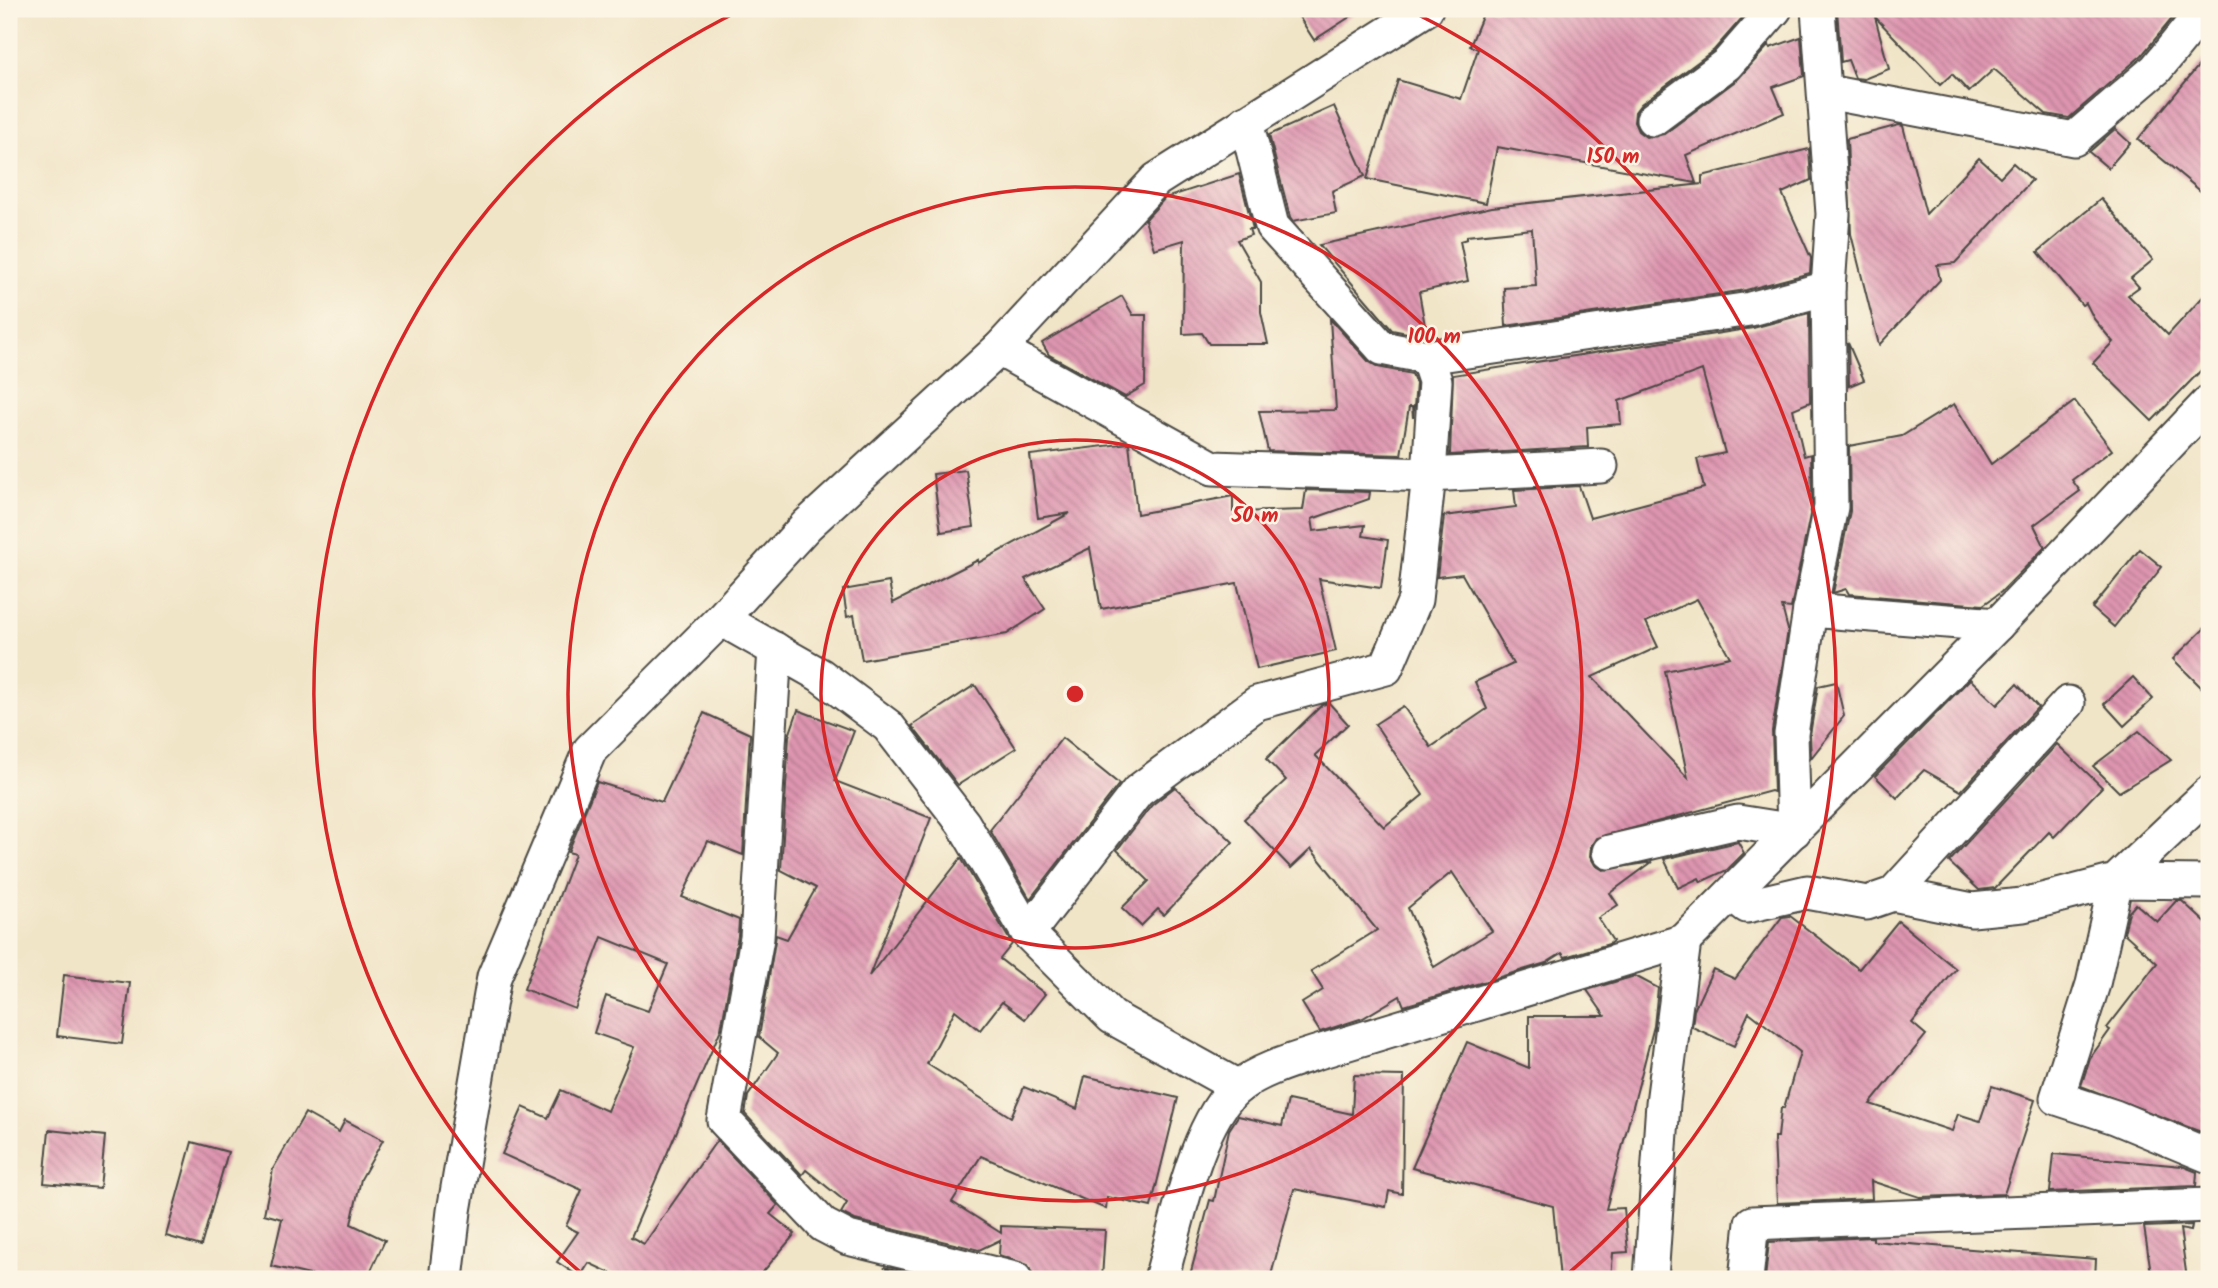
<svg xmlns="http://www.w3.org/2000/svg" width="2218" height="1288" viewBox="0 0 2218 1288" font-family="Kalam,sans-serif">
	<style>
		.building { fill: url(#building-back-hatch); fill-rule: evenodd }
		.lines { fill: none; stroke-linecap: round; stroke-linejoin: round }
		.minor-casing { stroke: #494743; stroke-width: 37 }
		.minor { stroke: #fff; stroke-width: 33 }
		.ring { fill: none; stroke: #d62828; stroke-width: 3.5 }
		.centre { fill: #d62828; stroke: #fcf5e5; stroke-width: 3.5 }
		.ring-label { font-size: 21px; text-anchor: middle; font-weight: bold; fill: #d62828; stroke: #fcf5e5; stroke-width: 5; stroke-linejoin: round; paint-order: stroke }
	</style>
	<defs>
		<pattern id="building-back-hatch" width="6" height="6" patternUnits="userSpaceOnUse" patternTransform="scale(1.75)"><rect width="6" height="6" fill="#de95b0"/><path d="M-1 5l2 2M0 0l6 6M5-1l2 2" fill="none" stroke="#b47a8f"/></pattern>
	</defs>
	<rect width="100%" height="100%" fill="#fcf5e5"/>
	<filter id="ink" filterUnits="userSpaceOnUse"><feTurbulence type="fractalNoise" baseFrequency=".0143" numOctaves="2"/><feDisplacementMap in="SourceGraphic" scale="14" xChannelSelector="R" yChannelSelector="G"/><feConvolveMatrix kernelMatrix="1 2 1 2 8 2 1 2 1" color-interpolation-filters="sRGB"/></filter>
	<filter id="wash" filterUnits="userSpaceOnUse"><feTurbulence type="fractalNoise" baseFrequency=".00686" numOctaves="4" result="noise"/><feDisplacementMap in="SourceGraphic" scale="28" xChannelSelector="R" yChannelSelector="G"/><feGaussianBlur stdDeviation="1.57" result="paint"/><feColorMatrix in="noise" values="0 0 0 0 0 0 0 0 0 0 0 0 0 0 0 0 0 1.4 0 .05"/><feComposite in="paint" operator="in"/></filter>
	<g filter="url(#wash)">
		<rect width="100%" height="100%" fill="#f1e5c8"/>
		<g id="blocks">
			<g class="building">
				<polygon points="1294,9 1362,9 1314,40"/>
				<polygon points="1485,9 1750,9 1714,50 1641,104 1635,112 1634,122 1638,131 1646,137 1664,134 1738,79 1769,45 1770,48 1801,37 1804,76 1773,87 1784,113 1686,155 1696,183 1497,147 1486,203 1367,179 1398,80 1461,99 1478,49 1470,46"/>
				<polygon points="1837,9 2180,9 2142,55 2069,118 2046,114 1994,69 1969,92 1952,74 1940,85 1875,17 1889,69 1864,79 1855,78 1848,60 1841,62"/>
				<polygon points="2209,53 2209,198 2138,139"/>
				<polygon points="1334,106 1365,176 1332,191 1336,213 1293,221 1290,217 1269,135"/>
				<polygon points="1899,125 1903,126 1926,214 1979,158 2000,177 2013,163 2032,180 1955,263 1937,265 1940,280 1879,345 1851,234 1847,139"/>
				<polygon points="2115,129 2130,143 2108,168 2089,152"/>
				<polygon points="1809,149 1811,180 1782,193 1811,258 1810,273 1746,290 1506,326 1504,288 1536,286 1532,229 1467,236 1467,239 1460,241 1468,281 1419,292 1427,337 1392,330 1319,245 1492,207 1702,184 1702,176"/>
				<polygon points="1239,174 1253,229 1249,229 1251,235 1237,240 1261,282 1261,312 1268,344 1209,344 1202,333 1183,334 1184,240 1154,249 1145,220 1165,198"/>
				<polygon points="2101,199 2153,260 2131,278 2139,287 2128,295 2168,335 2209,290 2209,362 2152,421 2093,363 2113,342 2094,319 2086,303 2082,305 2038,252"/>
				<polygon points="1122,296 1133,315 1146,315 1145,385 1125,397 1049,355 1042,343"/>
				<path d="M1809,313L1810,402L1793,409L1804,456L1811,454L1812,505L1791,608L1782,607L1788,630L1772,731L1774,792L1771,791L1596,838L1591,846L1590,856L1595,865L1603,870L1652,862L1610,893L1618,905L1598,918L1613,941L1609,944L1565,957L1562,953L1546,963L1404,1006L1400,996L1363,1018L1320,1032L1302,1003L1323,990L1311,971L1377,930L1311,849L1291,868L1244,819L1286,780L1266,759L1322,705L1329,703L1348,724L1315,755L1384,827L1423,795L1375,724L1403,706L1431,747L1487,709L1475,682L1513,664L1462,574L1437,577L1444,516L1516,507L1514,490L1579,486L1590,518L1704,488L1697,459L1725,453L1702,370L1619,401L1621,424L1587,427L1588,447L1450,455L1453,375L1753,328ZM1697,599L1730,657L1665,671L1688,778L1592,677L1658,647L1646,622ZM1452,872L1492,931L1434,967L1408,908Z"/>
				<polygon points="1330,319 1368,361 1378,367 1412,374 1416,384 1413,418 1412,407 1409,407 1401,455 1268,451 1259,411 1336,410"/>
				<polygon points="1848,343 1864,380 1849,386"/>
				<polygon points="2075,401 2112,450 2072,480 2080,491 2034,525 2045,547 2001,592 1983,605 1849,594 1846,589 1833,593 1850,511 1849,446 1902,436 1954,404 1991,464"/>
				<polygon points="1129,443 1137,514 1233,496 1233,512 1303,510 1306,490 1370,492 1369,499 1312,519 1314,531 1365,525 1363,536 1388,540 1381,588 1319,579 1336,651 1257,669 1237,583 1101,609 1090,548 1025,579 1045,609 1007,634 862,660 854,615 847,617 843,590 889,582 893,603 978,560 978,563 1070,513 1038,518 1030,455"/>
				<polygon points="966,470 974,527 941,532 933,474"/>
				<polygon points="2140,549 2162,567 2114,627 2092,608"/>
				<polygon points="2209,624 2209,695 2173,659"/>
				<polygon points="2133,677 2153,699 2124,726 2104,704"/>
				<polygon points="1970,679 1997,705 2017,684 2038,707 1961,791 1924,770 1897,798 1875,776"/>
				<polygon points="1836,682 1844,716 1811,758 1810,735 1818,686"/>
				<polygon points="975,685 1016,748 958,785 912,726"/>
				<polygon points="798,710 854,731 835,781 931,818 869,976 961,858 1012,944 1000,959 1045,994 1025,1019 1002,1002 980,1030 955,1010 927,1064 1011,1117 1024,1087 1077,1109 1085,1076 1178,1098 1151,1207 1107,1197 1106,1209 981,1156 952,1202 1001,1233 1001,1226 1105,1230 1102,1279 1034,1279 1028,1265 999,1255 1000,1240 979,1250 855,1220 841,1213 847,1203 806,1170 802,1175 745,1114 748,1096 778,1053 759,1037 776,935 787,939 816,888 781,870 789,736"/>
				<polygon points="704,713 750,734 743,855 708,841 682,897 739,920 738,936 721,1029 631,1237 644,1244 717,1140 778,1205 770,1214 795,1234 757,1279 623,1279 589,1263 580,1277 557,1262 578,1232 566,1226 582,1190 502,1154 523,1107 548,1118 561,1090 607,1111 634,1047 594,1033 606,996 648,1011 668,964 602,937 575,1009 524,989 575,854 568,852 597,782 662,802"/>
				<polygon points="2139,731 2171,760 2119,792 2093,766"/>
				<polygon points="1062,738 1119,784 1030,899 990,830"/>
				<polygon points="2057,744 2102,787 2054,837 2049,832 1995,888 1979,890 1949,862"/>
				<polygon points="1175,787 1233,842 1164,915 1158,909 1141,926 1122,908 1149,881 1117,850 1152,805"/>
				<polygon points="1738,842 1744,853 1727,870 1701,882 1699,878 1678,888 1664,859"/>
				<polygon points="2176,901 2182,901 2209,926 2209,1135 2081,1086 2090,1058 2110,1030 2107,1028 2157,963 2124,933 2129,912 2136,904 2157,922"/>
				<polygon points="1790,916 1859,969 1898,921 1956,969 1912,1023 1926,1035 1870,1104 1952,1131 1958,1114 1980,1121 1992,1086 2035,1100 2004,1194 1920,1197 1871,1181 1872,1199 1777,1203 1774,1137 1778,1137 1781,1108 1784,1108 1800,1052 1749,1012 1734,1046 1692,1027 1694,1010 1713,969 1735,979 1782,917"/>
				<polygon points="64,975 130,983 122,1044 57,1036"/>
				<polygon points="1635,976 1658,988 1654,1026 1606,1209 1624,1208 1628,1252 1613,1253 1611,1279 1560,1279 1553,1206 1412,1168 1467,1042 1529,1068 1529,1016 1605,1016 1587,990"/>
				<polygon points="1354,1075 1404,1076 1402,1194 1389,1191 1386,1207 1294,1189 1270,1279 1189,1279 1210,1200 1214,1201 1229,1130 1238,1116 1282,1126 1288,1100 1352,1114"/>
				<polygon points="305,1113 339,1132 345,1120 383,1140 361,1179 351,1224 385,1240 367,1279 327,1279 271,1266 282,1219 264,1214 273,1169"/>
				<polygon points="49,1130 105,1136 100,1188 44,1183"/>
				<polygon points="192,1142 228,1152 201,1246 166,1236"/>
				<polygon points="2054,1154 2182,1166 2197,1172 2196,1186 2050,1192"/>
				<polygon points="2192,1225 2191,1231 2180,1229 2187,1279 2152,1279 2144,1227"/>
				<polygon points="1873,1237 1873,1241 2096,1259 2095,1279 1765,1279 1769,1242"/>
				<polygon points="884,1267 926,1277 903,1279"/>
			</g>
		</g>
	</g>
	<g filter="url(#ink)">
		<use href="#blocks" fill-opacity="0" stroke="#494743" stroke-width="2"/>
		<g class="lines">
			<g class="minor-casing">
				<g id="minor">
					<polyline points="1827,92 2074,139 2156,69 2205,9"/>
					<polyline points="1653,119 1727,64 1775,9"/>
					<polyline points="1246,122 1272,226 1382,348 1427,357 1750,309 1828,288"/>
					<polyline points="999,349 1213,468 1429,475 1601,466"/>
					<polyline points="1810,610 1997,625"/>
					<polyline points="721,619 820,675 888,726 963,823 1028,933 1112,1017 1238,1087"/>
					<polyline points="775,649 757,938 724,1120 823,1225 848,1238 1015,1279"/>
					<polyline points="1609,852 1738,822 1794,831 1791,734 1810,610 1831,507 1828,288 1833,214 1818,9"/>
					<polyline points="2209,882 2116,881 2093,984 2057,1098 2115,1117 2209,1156"/>
					<polyline points="1732,894 1747,906 1807,892 1867,903 1893,894 2068,703"/>
					<polyline points="1893,894 1972,910 2023,905 2116,881 2209,793"/>
					<polyline points="1028,933 1138,791 1257,703 1386,668 1415,600 1429,475 1435,381 1427,357"/>
					<polyline points="446,1279 454,1211 494,977 590,750 721,619 807,525 999,349 1156,180 1426,9"/>
					<path d="M1161,1279C1176,1228 1196,1120 1238,1087C1261,1069 1294,1060 1322,1051L1684,941L1997,625L2209,402"/>
					<polyline points="1651,1279 1663,1103 1684,941"/>
					<polyline points="1746,1279 1752,1223 2209,1205"/>
				</g>
			</g>
			<use href="#minor" class="minor"/>
		</g>
	</g>
	<g class="ring">
		<circle cx="1075" cy="694" r="254"/>
		<circle cx="1075" cy="694" r="507"/>
		<path d="M586 1277A761 761 0 0 1 741 10M1409 10A761 761 0 0 1 1564 1277"/>
	</g>
	<circle cx="1075" cy="694" r="10" class="centre"/>
	<g class="ring-label">
		<text x="1613" y="163">150 m</text>
		<text x="1434" y="343">100 m</text>
		<text x="1255" y="522">50 m</text>
	</g>
	<rect width="2218" height="1288" fill="none" stroke="#fcf5e5" stroke-width="35"/>
</svg>
